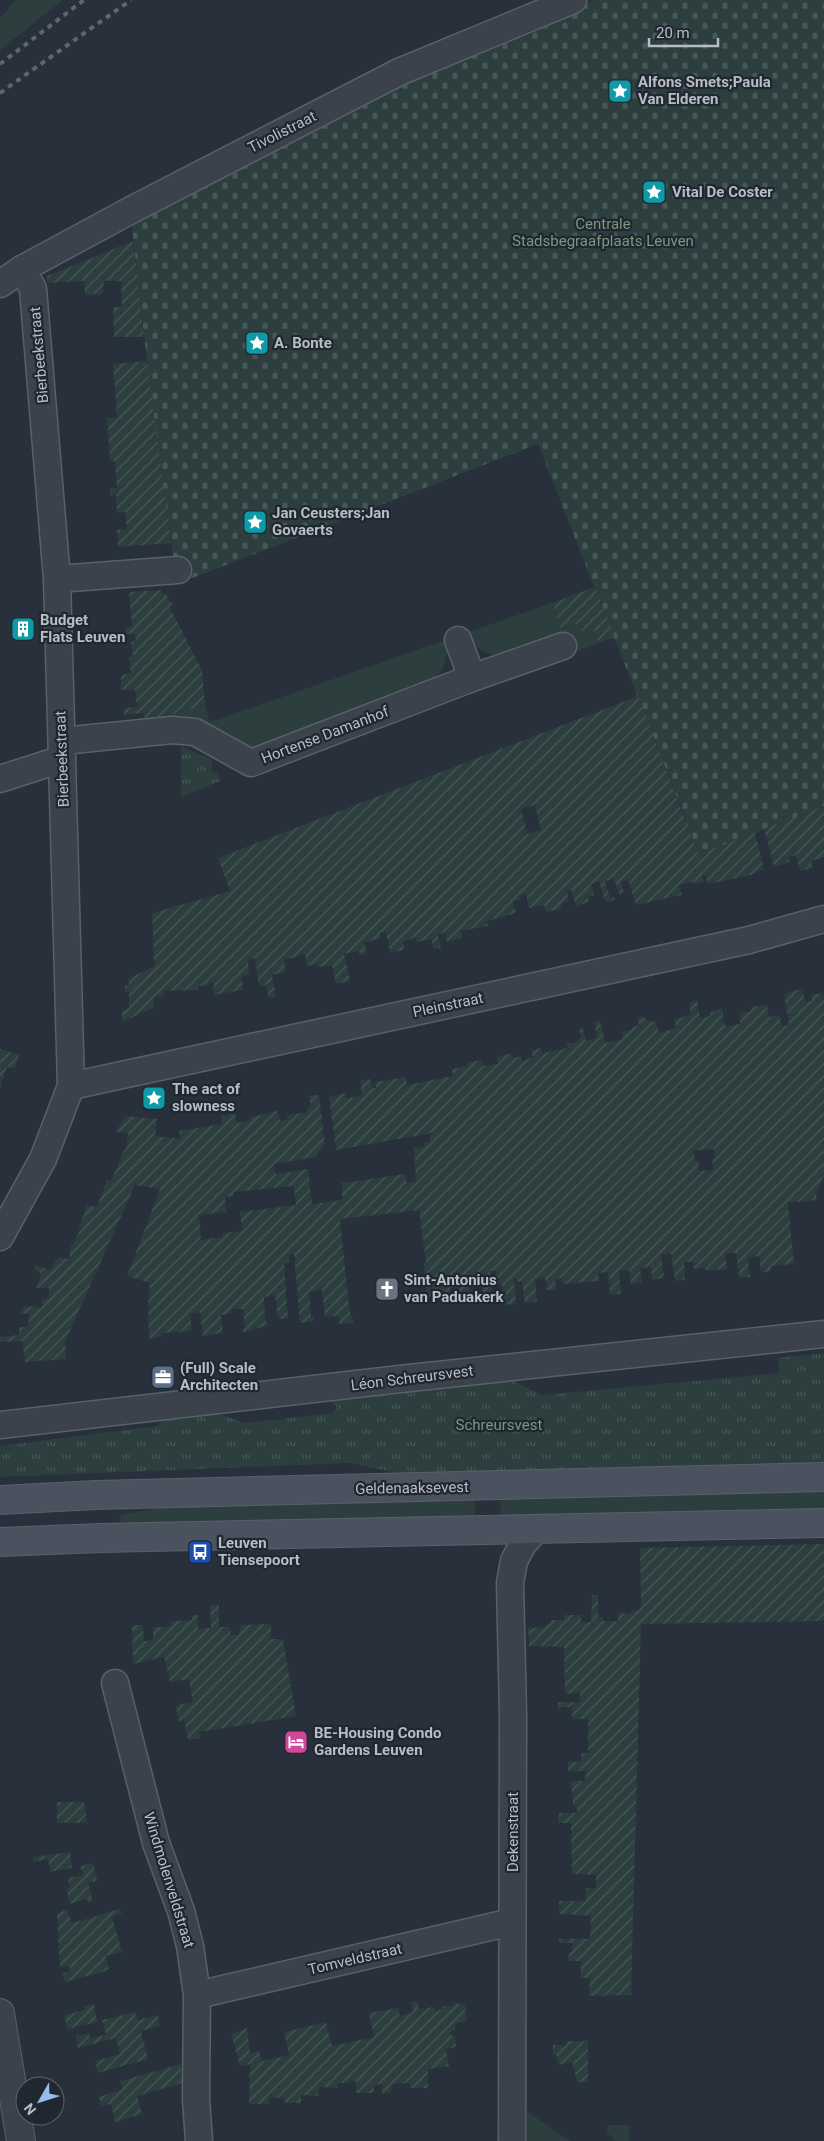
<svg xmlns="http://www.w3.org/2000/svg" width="824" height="2141" viewBox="0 0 824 2141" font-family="Roboto,sans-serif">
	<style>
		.grass { fill: #2c3e3e }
		.cemetery { fill: url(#cemetery-stones) }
		.park { fill: url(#park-tufts) }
		.garden { fill: url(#garden-furrows); fill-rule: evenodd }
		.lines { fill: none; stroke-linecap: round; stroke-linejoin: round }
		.minor-casing { stroke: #596069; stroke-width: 29 }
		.tertiary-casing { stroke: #596069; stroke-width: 30 }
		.secondary-casing { stroke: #596069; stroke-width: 30 }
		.minor { stroke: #3b424b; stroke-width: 26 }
		.tertiary { stroke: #3b424b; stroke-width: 28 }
		.secondary { stroke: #49525e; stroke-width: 28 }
		.rail { stroke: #5d6672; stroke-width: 4; stroke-dasharray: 5 5; stroke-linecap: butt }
		.labels { text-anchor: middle; stroke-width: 4.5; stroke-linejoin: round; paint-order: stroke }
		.poi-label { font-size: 15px; font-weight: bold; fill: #b7bdc6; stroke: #202730; text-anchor: start }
		.street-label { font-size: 15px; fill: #b7bdc6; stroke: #202730 }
		.park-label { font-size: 15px; fill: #78997e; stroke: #202730 }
	</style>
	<defs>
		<pattern id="cemetery-stones" width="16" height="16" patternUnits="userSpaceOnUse" patternTransform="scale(1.25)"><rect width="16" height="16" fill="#2c3e3e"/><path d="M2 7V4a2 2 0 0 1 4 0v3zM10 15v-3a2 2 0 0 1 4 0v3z" fill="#485858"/></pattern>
		<pattern id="park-tufts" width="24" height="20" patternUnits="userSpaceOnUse" patternTransform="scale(1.25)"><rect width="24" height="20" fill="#2c3e3e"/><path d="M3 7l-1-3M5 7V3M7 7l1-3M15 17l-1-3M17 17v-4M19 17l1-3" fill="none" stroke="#485858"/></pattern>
		<pattern id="garden-furrows" width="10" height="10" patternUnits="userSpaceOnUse" patternTransform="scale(1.25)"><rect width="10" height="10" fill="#2c3e3e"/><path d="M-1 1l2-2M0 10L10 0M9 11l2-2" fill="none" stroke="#485858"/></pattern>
	</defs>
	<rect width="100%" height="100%" fill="#27303b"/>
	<g class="grass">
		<polygon points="16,0 63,0 0,50 0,18"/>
		<polygon points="552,603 561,629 579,623 594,630 598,643 568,655 500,656 489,654 474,646 448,649 443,669 432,681 253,751 194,717 163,717 144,723 205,705 210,722"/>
		<polygon points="824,1490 824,1510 501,1518 500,1498"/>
		<polygon points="475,1498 475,1518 154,1526 121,1522 119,1518 122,1514 169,1507"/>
		<polygon points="521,2107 570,2141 520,2141"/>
		<polygon points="607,2125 629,2125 629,2141 616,2141 607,2133"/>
	</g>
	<polygon class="cemetery" points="595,0 824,0 824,806 698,855 685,821 686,820 538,444 180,583 176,561 174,561 153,414 131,219 169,197 539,20"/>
	<g class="park">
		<polygon points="181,746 213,760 211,770 219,774 220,781 181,797"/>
		<polygon points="824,1353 824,1463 397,1473 351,1463 0,1477 0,1446 158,1426 171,1406 190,1404 245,1423 332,1413 337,1407 323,1396 336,1399 381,1395 478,1384 504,1377 542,1395 779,1373 778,1358"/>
	</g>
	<g class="garden">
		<polygon points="133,241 144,337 114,337 113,307 122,307 121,281 104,281 103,294 85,295 84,281 47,283 47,276"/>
		<polygon points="147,361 171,543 118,547 117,530 127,529 125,512 117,513 116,495 110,496 110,489 117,488 115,461 110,461 107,418 117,417 113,364"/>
		<polygon points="595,587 615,637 598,643 594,630 583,634 579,623 561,629 552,603"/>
		<polygon points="161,590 163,594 166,594 173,605 169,606 202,670 205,705 145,722 144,713 124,715 124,708 137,707 135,690 121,690 121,675 131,673 129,658 133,656 131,642 136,641 135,634 126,634 126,627 132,626 129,592"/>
		<path d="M638,696L698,854L755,833L764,869L751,875L708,884L705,875L702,876L704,882L695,884L692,882L679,885L682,895L636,905L628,880L621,882L624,893L619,894L614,879L605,881L610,898L614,897L615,900L605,902L599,881L591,884L594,895L588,896L589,902L576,906L571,890L567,891L569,901L561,904L562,909L546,912L544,905L529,908L526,894L520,896L521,900L513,901L516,913L487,921L488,926L461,931L462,938L447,942L445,933L438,934L441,948L434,949L431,939L417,942L416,938L403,941L404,950L390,953L386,932L380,933V938L364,943L367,954L360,955L359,951L344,954L350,981L336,984L332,965L318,967L317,964L307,966L305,954L299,955V957L284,959L286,972L272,975L276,997L269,999L266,985L259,986L255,958L248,960L249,974L242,976L243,990L214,995L213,981L208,985L198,986V990L164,991L163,996L154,997V1008L122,1022V1011L129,1008V992H125V986L129,985L128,978L154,967L152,913L230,891L218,858ZM535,805L541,830L528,834L521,809Z"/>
		<polygon points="824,806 824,857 811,861 813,868 800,871 796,855 789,857 790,862 776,866 773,864 764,829"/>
		<path d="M803,989L805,1002L812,1001L811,995L823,993L824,1000V1175L816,1195L817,1200L788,1203L794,1264L771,1266V1271L761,1273L759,1256L748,1258L750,1277L739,1278L736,1253L725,1254L727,1269L706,1271L705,1268L694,1269L693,1262H684L685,1280L675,1281L671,1253L661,1254L664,1278L652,1280L651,1267L640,1268L642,1283L631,1284L629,1270L619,1271L621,1294L610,1295L608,1272L598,1273L599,1281L563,1284L561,1278L555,1279L556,1290H547L545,1278L535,1279L537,1302L525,1303L522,1281L517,1282L516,1278L514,1279L516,1304L502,1305V1284H496V1271H490L492,1297L483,1298L481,1282L469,1286L470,1295H460L459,1287L450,1288V1296L427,1298L424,1264L426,1263L419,1210L340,1219L349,1307L353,1323L339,1324L338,1316L325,1317L322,1290L309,1292L311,1316L314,1318V1321L300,1323L294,1254H289V1262L284,1263L288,1318L278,1319L275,1295L264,1297L265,1321L268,1323V1326L254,1329V1331L243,1332L242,1329L245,1328L243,1309H232L231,1313L221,1315L223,1333L203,1336L200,1312L190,1314L192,1331L161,1333L162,1336L149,1339L148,1304L150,1283L127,1276L160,1189L135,1185L65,1342L66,1359L25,1362L22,1341L0,1342V1337L19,1335V1327H28L29,1314L20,1313L25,1306L42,1307V1299H49V1288H36L41,1273L34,1269L36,1265L50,1270L58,1257L69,1259L71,1244H73L80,1230L79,1228L87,1205L97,1207L107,1180L111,1181L124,1150H126L128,1133L115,1132L126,1116L157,1119L155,1136L180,1139L179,1131L222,1124L221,1116L235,1113L237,1123L250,1120V1117L278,1111L280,1121L287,1120V1115L308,1112L307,1108L311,1106L309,1096L319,1095L325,1144L316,1157L274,1164L275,1174L308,1169L312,1204L342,1200V1183L405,1174L407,1183L416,1182L414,1148L424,1147V1143L430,1142V1136L433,1135L432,1133L336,1150L329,1097L345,1093L346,1099L362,1095L360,1080L370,1079L373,1088H376L375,1082L406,1077L407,1085L453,1076L452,1069L467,1066V1063L481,1060L482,1066L498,1064L497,1057L512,1053L513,1058L521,1056L522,1061L533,1057L531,1051L540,1048L542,1053L568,1048L567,1044L577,1042L581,1037L579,1029L583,1028L586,1041L597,1038L594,1022L600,1020L605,1043L623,1039L621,1032L631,1030L633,1027L639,1025L637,1018L643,1017L648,1021L656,1022L659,1033L676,1028L674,1019L691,1015L689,1002L697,1000L700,1018L710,1016V1013L722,1008L725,1026L740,1024V1013L751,1011V1007L767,1005L769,1017L780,1015L781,1026L789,1025L784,995L791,991ZM714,1149L715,1159H712L713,1170L699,1171L698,1161H695L694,1151ZM294,1186L296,1205L240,1212L242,1231L223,1233V1237L201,1240L199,1215L226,1212L225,1197L234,1196V1192Z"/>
		<polygon points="0,1049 19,1055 15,1068 7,1067 0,1088"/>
		<polygon points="824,1544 824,1621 641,1624 631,1995 589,1996 590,1978 581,1978 581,1961 568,1961 569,1953 572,1952 572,1943 559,1943 559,1939 590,1939 591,1916 559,1914 559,1901 585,1901 586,1888 596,1888 596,1875 572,1874 571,1823 558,1823 559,1813 577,1813 576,1805 573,1805 571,1781 585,1781 586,1771 568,1771 568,1761 581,1762 581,1753 588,1753 588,1719 572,1719 572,1707 562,1707 560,1710 558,1710 558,1702 580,1702 580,1693 565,1694 564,1647 529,1646 528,1628 546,1627 546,1624 551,1623 551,1620 564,1620 564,1615 581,1615 581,1622 591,1622 592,1595 598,1595 598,1617 603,1617 603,1621 618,1621 618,1613 631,1614 631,1611 639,1610 641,1605 640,1548"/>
		<polygon points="210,1605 219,1605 219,1627 230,1627 231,1635 239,1635 240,1625 271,1624 271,1639 283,1639 296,1716 200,1732 200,1738 188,1740 184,1720 178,1721 176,1705 193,1702 189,1679 170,1682 164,1657 133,1664 132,1625 143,1625 144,1641 153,1640 153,1627 171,1627 171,1621 192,1620 192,1615 198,1615 198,1629 211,1628"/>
		<polygon points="57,1802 84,1802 87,1823 57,1823"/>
		<polygon points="70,1852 72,1868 50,1872 48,1859 33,1862 33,1857"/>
		<polygon points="93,1863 97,1881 88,1883 93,1901 88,1903 87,1899 70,1904 66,1889 70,1888 68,1878 83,1875 80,1866"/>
		<polygon points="120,1909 122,1914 112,1917 122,1952 106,1956 109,1970 65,1982 63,1973 70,1971 69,1966 60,1968 57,1913 67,1910 72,1923"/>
		<polygon points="417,2001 419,2009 434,2007 435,2011 443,2009 442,2006 453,2006 454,2003 465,2004 466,2021 455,2024 455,2030 451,2031 452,2036 455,2035 456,2047 446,2049 449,2066 428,2069 428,2091 426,2088 410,2088 410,2083 392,2084 391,2093 382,2093 382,2084 374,2085 374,2093 356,2093 356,2081 349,2081 350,2083 337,2083 337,2088 319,2087 318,2096 301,2095 301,2103 285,2103 284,2098 269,2098 268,2104 249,2104 250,2064 240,2066 231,2034 247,2028 250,2053 259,2051 262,2061 289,2055 284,2032 326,2022 332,2046 374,2037 369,2013 398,2008 400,2016 413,2012 411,2002"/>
		<polygon points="94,2004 97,2022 67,2029 64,2015 85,2010 83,2006"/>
		<polygon points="135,2012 138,2020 158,2015 160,2026 141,2031 148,2059 98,2073 95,2061 120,2054 116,2038 78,2048 76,2036 89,2033 90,2038 106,2035 102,2020"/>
		<polygon points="566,2041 588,2041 588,2083 577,2082 572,2062 559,2065 556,2054 553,2055 553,2045 565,2046"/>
		<polygon points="181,2064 182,2083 137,2096 142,2114 115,2122 111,2104 101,2106 99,2097 122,2089 120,2081"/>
	</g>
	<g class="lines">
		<g class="minor-casing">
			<g id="minor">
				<polyline points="0,284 22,269 133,209 399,72 573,0"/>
				<polyline points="57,579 178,570"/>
				<polyline points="458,640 472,678"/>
				<polyline points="62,741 172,730 195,732 251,763 472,678 563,646"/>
				<polyline points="0,779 62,759"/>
				<polyline points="71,1086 749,940 824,919"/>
				<polyline points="0,1237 43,1159 71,1086 57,579 33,289 22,269"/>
				<polyline points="0,1425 400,1379 824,1334"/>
				<polyline points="115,1683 156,1843 181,1911 190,1946 197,1995 196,2099 199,2141"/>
				<polyline points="197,1995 512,1922"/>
				<polyline points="512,2141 513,1715 510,1583 514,1561 523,1544 536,1530"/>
			</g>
		</g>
		<g class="tertiary-casing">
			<polyline id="tertiary" points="0,2013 21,2141"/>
		</g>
		<g class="secondary-casing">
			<g id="secondary">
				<polyline points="0,1500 96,1495 824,1477"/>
				<polyline points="0,1542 100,1538 824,1523"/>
			</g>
		</g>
		<use href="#minor" class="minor"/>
		<use href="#tertiary" class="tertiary"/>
		<use href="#secondary" class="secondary"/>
		<g class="rail">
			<polyline points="0,64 84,0"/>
			<polyline points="0,93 131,0"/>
		</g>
	</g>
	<defs>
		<g id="sight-square" transform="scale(1.25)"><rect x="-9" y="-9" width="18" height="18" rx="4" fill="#0f9aa8" stroke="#202730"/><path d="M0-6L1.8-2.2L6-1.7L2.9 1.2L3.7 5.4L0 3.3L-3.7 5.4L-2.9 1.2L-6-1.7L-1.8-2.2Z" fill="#fff"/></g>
		<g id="building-square" transform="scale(1.25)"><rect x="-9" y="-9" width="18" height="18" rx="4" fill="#0f9aa8" stroke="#202730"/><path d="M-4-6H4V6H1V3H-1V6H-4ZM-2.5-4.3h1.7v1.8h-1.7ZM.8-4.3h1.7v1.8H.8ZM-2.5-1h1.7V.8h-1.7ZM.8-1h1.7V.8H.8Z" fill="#fff"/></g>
		<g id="church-square" transform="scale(1.25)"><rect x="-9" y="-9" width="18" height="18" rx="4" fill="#6b7280" stroke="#202730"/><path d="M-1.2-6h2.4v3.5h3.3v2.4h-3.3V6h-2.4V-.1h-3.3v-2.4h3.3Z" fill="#fff"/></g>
		<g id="office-square" transform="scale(1.25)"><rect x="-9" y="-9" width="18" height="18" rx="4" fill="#5c6f8a" stroke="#202730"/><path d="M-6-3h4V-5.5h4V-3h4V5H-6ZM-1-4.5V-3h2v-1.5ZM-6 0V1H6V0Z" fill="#fff"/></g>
		<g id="bus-square" transform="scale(1.25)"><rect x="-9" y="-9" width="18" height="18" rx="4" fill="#1a4fb4" stroke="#202730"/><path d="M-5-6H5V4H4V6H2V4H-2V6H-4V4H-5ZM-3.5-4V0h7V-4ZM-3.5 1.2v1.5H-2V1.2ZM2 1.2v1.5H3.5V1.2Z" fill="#fff"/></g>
		<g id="hotel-square" transform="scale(1.25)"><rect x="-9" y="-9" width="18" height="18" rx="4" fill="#d1479c" stroke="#202730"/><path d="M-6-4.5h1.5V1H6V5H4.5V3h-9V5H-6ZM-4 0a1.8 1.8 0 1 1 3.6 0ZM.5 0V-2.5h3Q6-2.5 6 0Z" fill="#fff"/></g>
	</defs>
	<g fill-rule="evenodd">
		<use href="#sight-square" x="620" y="91"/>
		<use href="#sight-square" x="654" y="192"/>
		<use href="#sight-square" x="257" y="343"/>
		<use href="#sight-square" x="255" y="522"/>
		<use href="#building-square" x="23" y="629"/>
		<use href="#sight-square" x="154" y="1098"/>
		<use href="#church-square" x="387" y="1289"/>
		<use href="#office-square" x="163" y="1377"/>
		<use href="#bus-square" x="200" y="1552"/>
		<use href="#hotel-square" x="296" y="1742"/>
	</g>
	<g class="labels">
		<g class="poi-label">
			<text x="638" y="87">Alfons Smets;Paula<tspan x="638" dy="17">Van Elderen</tspan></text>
			<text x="672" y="197">Vital De Coster</text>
			<text x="274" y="348">A. Bonte</text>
			<text x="272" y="518">Jan Ceusters;Jan<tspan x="272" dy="17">Govaerts</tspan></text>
			<text x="40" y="625">Budget<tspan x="40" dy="17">Flats Leuven</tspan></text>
			<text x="172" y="1094">The act of<tspan x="172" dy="17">slowness</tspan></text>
			<text x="404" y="1285">Sint-Antonius<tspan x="404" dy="17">van Paduakerk</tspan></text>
			<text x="180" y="1373">(Full) Scale<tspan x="180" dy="17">Architecten</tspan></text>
			<text x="218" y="1548">Leuven<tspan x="218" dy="17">Tiensepoort</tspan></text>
			<text x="314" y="1738">BE-Housing Condo<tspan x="314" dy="17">Gardens Leuven</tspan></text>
		</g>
		<g class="street-label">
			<text transform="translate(282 132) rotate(-27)" y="5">Tivolistraat</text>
			<text transform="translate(39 355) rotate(-95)" y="5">Bierbeekstraat</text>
			<text transform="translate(325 735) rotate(-21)" y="5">Hortense Damanhof</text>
			<text transform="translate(62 759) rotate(-92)" y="5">Bierbeekstraat</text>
			<text transform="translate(448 1005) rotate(-12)" y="5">Pleinstraat</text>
			<text transform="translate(412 1378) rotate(-7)" y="5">Léon Schreursvest</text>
			<text transform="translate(412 1488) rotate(-1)" y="5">Geldenaaksevest</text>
			<text transform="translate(513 1832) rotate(-90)" y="5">Dekenstraat</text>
			<text transform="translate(169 1880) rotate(73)" y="5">Windmolenveldstraat</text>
			<text transform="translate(355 1959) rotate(-13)" y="5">Tomveldstraat</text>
		</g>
		<g class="park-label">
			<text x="603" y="229">Centrale<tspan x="603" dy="17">Stadsbegraafplaats Leuven</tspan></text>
			<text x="499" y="1430">Schreursvest</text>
		</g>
	</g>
	<g transform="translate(40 2101) rotate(231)"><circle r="24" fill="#202730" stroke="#5c636c"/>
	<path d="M0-4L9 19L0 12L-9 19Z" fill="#97bbeb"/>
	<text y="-8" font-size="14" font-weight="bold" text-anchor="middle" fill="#b7bdc6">N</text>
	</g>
	<path d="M649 38v8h69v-8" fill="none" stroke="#b7bdc6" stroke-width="2.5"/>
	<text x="656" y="38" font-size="15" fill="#b7bdc6" stroke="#202730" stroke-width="4" paint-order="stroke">20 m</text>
</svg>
